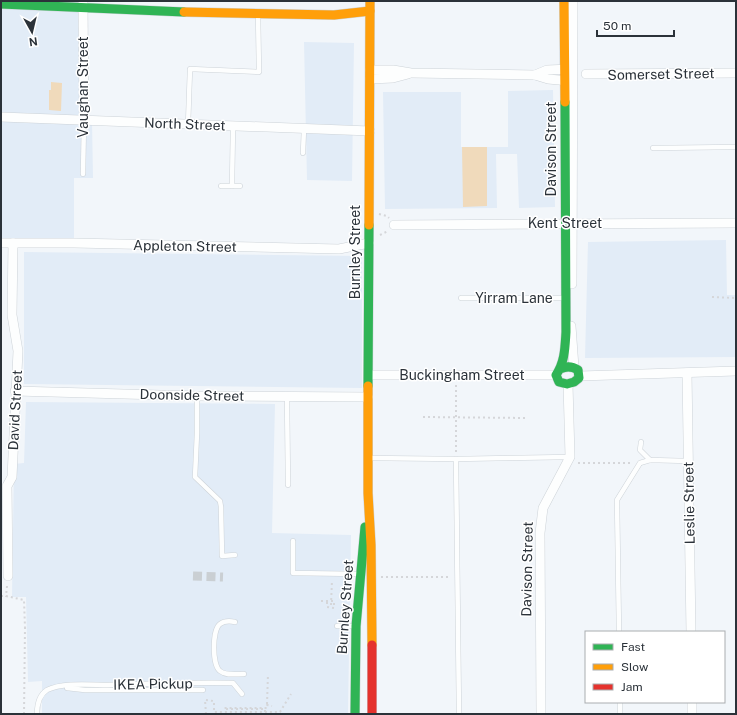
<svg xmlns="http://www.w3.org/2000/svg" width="737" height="715" viewBox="0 0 737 715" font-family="'Public Sans',sans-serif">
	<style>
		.built { fill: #e2ecf7 }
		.green { fill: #f0dabb }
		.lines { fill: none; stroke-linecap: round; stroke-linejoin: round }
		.street-tunnel { stroke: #cacfd3; stroke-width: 9; stroke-dasharray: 9 4.5; stroke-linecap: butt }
		.lane-casing { stroke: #cdd3d8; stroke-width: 5.5 }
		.street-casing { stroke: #cdd3d8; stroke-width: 10 }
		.fast-casing { stroke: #cdd3d8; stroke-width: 10 }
		.slow-casing { stroke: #cdd3d8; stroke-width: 10 }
		.jam-casing { stroke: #cdd3d8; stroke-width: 10 }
		.path { stroke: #d5d6d9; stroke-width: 2; stroke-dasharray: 2 3; stroke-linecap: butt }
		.lane { stroke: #fdfefe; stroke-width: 4.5 }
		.street { stroke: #fdfefe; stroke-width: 9 }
		.fast { stroke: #30b455; stroke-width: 9 }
		.slow { stroke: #ff9f0a; stroke-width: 9 }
		.jam { stroke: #e5322d; stroke-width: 9 }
		.labels { text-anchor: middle; stroke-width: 3; stroke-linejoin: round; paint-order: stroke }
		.street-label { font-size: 14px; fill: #2b3239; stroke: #fff }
	</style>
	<rect width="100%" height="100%" fill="#f2f6fa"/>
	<g class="built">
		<polygon points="1,1 83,1 84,120 92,121 93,178 74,178 74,243 1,243"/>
		<polygon points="304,42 354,43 352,181 307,180"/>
		<polygon points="553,90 555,207 519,208 517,154 496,154 497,208 385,209 383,92 461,92 461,147 508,147 508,91"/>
		<polygon points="726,240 727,295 736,295 736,357 585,358 588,242"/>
		<polygon points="24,252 362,256 362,388 24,384"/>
		<polygon points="26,402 275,404 272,533 351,535 348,714 42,714 42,681 28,682 26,597 12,597 14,464 24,463"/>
	</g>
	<g class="green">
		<polygon points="51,82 62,83 61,111 49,110 49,90 51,90"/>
		<polygon points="462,147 487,147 487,206 463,207"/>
	</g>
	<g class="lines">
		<polyline class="street-tunnel" points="193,576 223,577"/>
		<g class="lane-casing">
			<g id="lane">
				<polyline points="188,125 190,69 259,72 258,13"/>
				<polyline points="653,148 736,147"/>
				<polyline points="303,153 304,128"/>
				<polyline points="83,174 84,121"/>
				<polyline points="221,186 240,186"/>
				<polyline points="232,186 233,126"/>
				<polyline points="461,298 564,298"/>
				<polyline points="197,396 197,433 195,477 220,501 221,507 222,556 235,555"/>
				<polyline points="287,397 288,485"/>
				<polyline points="641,442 640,450 650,460"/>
				<polyline points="368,458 456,459"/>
				<polyline points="293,541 293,573 359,574"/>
				<path d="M235,622C230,621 224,621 220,624C212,630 212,665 220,671C226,676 236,674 244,674"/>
				<polyline points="337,626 356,626"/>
				<polyline points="619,632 617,500 640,463 650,460 688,461"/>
				<polyline points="67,688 85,690 203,690"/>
				<polyline points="620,702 620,714"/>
				<path d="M37,714C37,705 39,695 47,690C63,682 91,685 108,685C150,684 191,682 233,683L242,694"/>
				<polyline points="459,714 456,459 570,457"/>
			</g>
		</g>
		<g class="street-casing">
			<g id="street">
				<polyline points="83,1 84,121"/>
				<polyline points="370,70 393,70 411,73 535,75 548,79 570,81"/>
				<polyline points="586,74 736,73"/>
				<polyline points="535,75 547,70 571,69"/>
				<polyline points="370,79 393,78 408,74"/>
				<polyline points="1,117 370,131"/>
				<polyline points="394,225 736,223"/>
				<polyline points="1,243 74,243 339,249 369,243"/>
				<polyline points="572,284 573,1"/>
				<polyline points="571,326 574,367"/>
				<polyline points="687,373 691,632"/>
				<polyline points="369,375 556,375"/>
				<polyline points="580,376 736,371"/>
				<polyline points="15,391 197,396 368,397"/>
				<polyline points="8,576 7,486 12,477 18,351 12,315 13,243"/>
				<polyline points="692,702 692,714"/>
				<polyline points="541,714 540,533 543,508 570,457 568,384"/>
			</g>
		</g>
		<g class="fast-casing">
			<g id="fast">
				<polyline points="1,4 184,12"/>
				<path d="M560,369C566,366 572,366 578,370L579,378L574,382L567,384L559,382L556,375C565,362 565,347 566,332L565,102"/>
				<polyline points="368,386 369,225"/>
				<polyline points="355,714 356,626 365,527"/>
			</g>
		</g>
		<g class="slow-casing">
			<g id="slow">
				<polyline points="564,1 565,102"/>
				<polyline points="184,12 334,15 370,11"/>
				<polyline points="369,225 370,1"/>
				<polyline points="368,386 368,493 371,545 372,645"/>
			</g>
		</g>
		<g class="jam-casing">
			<polyline id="jam" points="372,645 372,714"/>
		</g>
		<g class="path">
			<polyline points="379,214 387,216 389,218"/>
			<polyline points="380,235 388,231"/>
			<polyline points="712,297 736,298"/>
			<polyline points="456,385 456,452"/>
			<polyline points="423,417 527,418"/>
			<polyline points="578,463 631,463"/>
			<polyline points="381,577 450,577"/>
			<polyline points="7,586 6,596 24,600 25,628 27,628"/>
			<polyline points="1,596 6,596"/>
			<polyline points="321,601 334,601 334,608 327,607 327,602"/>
			<polyline points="331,605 332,580"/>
			<polyline points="267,704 268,674"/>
			<polyline points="265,712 265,709 225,709 224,708 267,708 267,705 272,706"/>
			<polyline points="24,714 25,628"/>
			<polyline points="206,714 205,700 214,701 214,712 280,712 291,694"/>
		</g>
		<use href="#lane" class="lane"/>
		<use href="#street" class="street"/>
		<use href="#fast" class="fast"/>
		<use href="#slow" class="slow"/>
		<use href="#jam" class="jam"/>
	</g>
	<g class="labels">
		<g class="street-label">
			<text transform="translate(661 74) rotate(-1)" y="5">Somerset Street</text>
			<text transform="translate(83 87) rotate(-90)" y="5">Vaughan Street</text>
			<text transform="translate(185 124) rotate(2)" y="5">North Street</text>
			<text transform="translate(551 149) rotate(-90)" y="5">Davison Street</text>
			<text x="565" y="228">Kent Street</text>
			<text transform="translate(185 246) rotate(1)" y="5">Appleton Street</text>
			<text transform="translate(355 252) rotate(-90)" y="5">Burnley Street</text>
			<text x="514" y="303">Yirram Lane</text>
			<text x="462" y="380">Buckingham Street</text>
			<text transform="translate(192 395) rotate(1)" y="5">Doonside Street</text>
			<text transform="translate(15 410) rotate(-87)" y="5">David Street</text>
			<text transform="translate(689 503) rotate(-91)" y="5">Leslie Street</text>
			<text transform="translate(527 569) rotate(-89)" y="5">Davison Street</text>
			<text transform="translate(345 607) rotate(-86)" y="5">Burnley Street</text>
			<text transform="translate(153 684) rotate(-1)" y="5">IKEA Pickup</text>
		</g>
	</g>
	<rect width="737" height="715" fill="none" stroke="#2b3239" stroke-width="4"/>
	<rect x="585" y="631" width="140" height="72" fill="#ffffff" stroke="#aaadb0"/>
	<rect x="593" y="644" width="20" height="6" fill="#30b455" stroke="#aaadb0"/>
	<text x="621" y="651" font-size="12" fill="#2b3239">Fast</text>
	<rect x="593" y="664" width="20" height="6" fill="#ff9f0a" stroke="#aaadb0"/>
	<text x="621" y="671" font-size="12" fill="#2b3239">Slow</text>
	<rect x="593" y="684" width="20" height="6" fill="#e5322d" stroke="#aaadb0"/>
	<text x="621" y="691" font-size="12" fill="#2b3239">Jam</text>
	<g transform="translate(32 32) rotate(172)" stroke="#ffffff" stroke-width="3" paint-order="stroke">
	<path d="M0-3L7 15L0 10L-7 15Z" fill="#2b3239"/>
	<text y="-6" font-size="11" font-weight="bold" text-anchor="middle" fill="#2b3239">N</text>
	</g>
	<path d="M597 30v6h77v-6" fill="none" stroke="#2b3239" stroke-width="2"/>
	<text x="603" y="30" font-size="12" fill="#2b3239" stroke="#ffffff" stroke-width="3" paint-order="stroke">50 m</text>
</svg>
